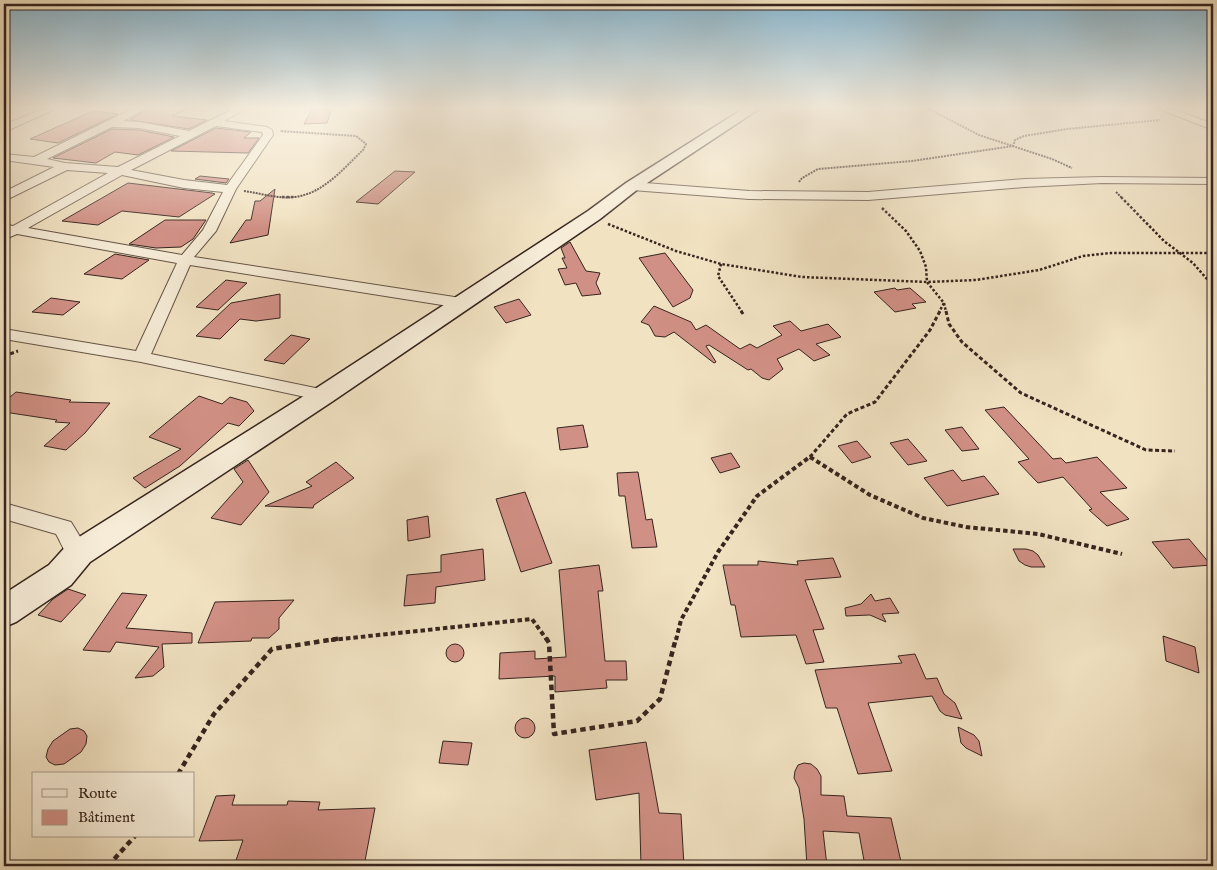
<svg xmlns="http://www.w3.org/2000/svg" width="1217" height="870" viewBox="0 0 1217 870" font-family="'IM FELL English',serif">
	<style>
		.building { fill: #d19085; stroke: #36241e }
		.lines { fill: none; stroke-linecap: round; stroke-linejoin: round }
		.street-casing { stroke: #655447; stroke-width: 2 }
		.secondary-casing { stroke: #36241e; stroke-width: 3 }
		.path-far4 { stroke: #36241e; stroke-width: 2; stroke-dasharray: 2 1; stroke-linecap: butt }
		.path-far3 { stroke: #36241e; stroke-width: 2.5; stroke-dasharray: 2.5 2; stroke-linecap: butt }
		.path-far2 { stroke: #36241e; stroke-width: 3; stroke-dasharray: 4 2.5; stroke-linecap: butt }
		.path-far1 { stroke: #36241e; stroke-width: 4; stroke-dasharray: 4.5 3; stroke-linecap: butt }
		.path { stroke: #36241e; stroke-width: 4.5; stroke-dasharray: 5.5 4; stroke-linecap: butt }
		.street { fill: #f6ecd7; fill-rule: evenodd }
		.secondary { fill: #f6ecd7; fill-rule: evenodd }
	</style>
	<rect width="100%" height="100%" fill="#f1e2c2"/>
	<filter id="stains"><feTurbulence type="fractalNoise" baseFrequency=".004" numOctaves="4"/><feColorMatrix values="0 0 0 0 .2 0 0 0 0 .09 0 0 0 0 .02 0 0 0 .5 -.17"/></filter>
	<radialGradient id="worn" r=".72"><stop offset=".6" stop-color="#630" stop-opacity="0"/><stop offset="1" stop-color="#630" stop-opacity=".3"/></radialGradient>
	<g class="building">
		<polygon points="151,107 192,107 172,116 207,120 189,129 130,120"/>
		<polygon points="332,108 327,123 304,124 312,109"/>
		<polygon points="93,111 118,114 58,143 30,139"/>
		<polygon points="216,128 251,132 244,138 259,138 248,153 171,151"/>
		<polygon points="112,129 139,130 174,137 138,155 115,152 96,163 53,158"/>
		<polygon points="395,171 415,172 378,204 356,202"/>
		<polygon points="200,176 229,179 226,183 195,179"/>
		<polygon points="128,183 212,193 215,194 179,217 122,211 98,225 62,221"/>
		<polygon points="275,189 268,235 230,243 246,220 251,220 255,201 260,201"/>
		<polygon points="165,220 206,220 193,239 181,247 156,248 129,244"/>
		<polygon points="570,242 586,271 600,273 596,283 601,294 582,296 576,283 565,285 558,269 567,268 562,258 565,258 561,248"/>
		<polygon points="665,253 693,290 690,298 673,307 639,258"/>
		<polygon points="115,254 149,260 122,279 84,274"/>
		<polygon points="226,280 247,283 218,310 196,307"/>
		<polygon points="895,288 897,290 910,288 926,302 912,304 916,308 895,312 874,292"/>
		<polygon points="280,294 280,318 256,321 240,319 220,339 196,336 231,303"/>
		<polygon points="51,298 80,302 63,315 32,312"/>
		<polygon points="519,299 531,315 506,323 494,307"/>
		<polygon points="654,306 691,322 696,330 706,325 740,349 750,344 757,348 782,335 773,326 790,321 801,331 828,324 841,337 816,344 830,355 814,361 799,349 777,359 783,369 769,380 762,378 751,369 748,370 709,345 706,346 716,362 714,363 674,332 665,337 655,336 649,325 641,322"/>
		<polygon points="291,335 310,339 284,364 264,360"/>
		<polygon points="16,392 71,400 69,402 110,403 85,433 66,450 44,446 70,423 55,422 57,420 4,412 4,402"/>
		<polygon points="199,396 222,404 230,397 247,402 254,411 239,426 228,423 180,466 145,488 133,478 181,449 149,437"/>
		<polygon points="1004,407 1053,459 1061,458 1066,463 1097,457 1127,488 1100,492 1129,519 1107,526 1089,510 1092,509 1063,477 1038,483 1018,462 1029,459 985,410"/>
		<polygon points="583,425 588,447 560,450 557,428"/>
		<polygon points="962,427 979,449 962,451 945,430"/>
		<polygon points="908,439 927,461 908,465 890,443"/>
		<polygon points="857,441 871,457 852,463 838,446"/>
		<polygon points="731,453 740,467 720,473 711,458"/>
		<polygon points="248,460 269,492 241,525 211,518 243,482 234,469"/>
		<polygon points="336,462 354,478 314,505 313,508 265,506 312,486 306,482"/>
		<polygon points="953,470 962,481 984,476 999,494 947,506 924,478"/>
		<polygon points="638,472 646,520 652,519 657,547 632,548 625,496 619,496 617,473"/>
		<polygon points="525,492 552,563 521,572 496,499"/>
		<polygon points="428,516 430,537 408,541 407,520"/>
		<polygon points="1189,539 1211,565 1173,568 1152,542"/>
		<polygon points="483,549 485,580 436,587 435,603 404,606 407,575 441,572 441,555"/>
		<polygon points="1013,549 1026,549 1033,551 1038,555 1045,567 1031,567 1025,565 1019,561"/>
		<polygon points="833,558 841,577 805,580 824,629 813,630 824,662 806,664 796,635 741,637 735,605 731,605 723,565 758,565 758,561 798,565 797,561"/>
		<polygon points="599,565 603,591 598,591 605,661 626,661 627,680 606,680 607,688 555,692 555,676 499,679 500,653 535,651 535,659 566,657 559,570"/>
		<polygon points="68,589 86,595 61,622 38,615 53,599"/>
		<polygon points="122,593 147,595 126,628 192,633 192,643 162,644 164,667 153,676 135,678 159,647 116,642 110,652 83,650"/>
		<polygon points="871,594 875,601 890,598 899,613 882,614 886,622 870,615 846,616 845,608 861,604"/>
		<polygon points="294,600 279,618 279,629 269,638 252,638 251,641 198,643 215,602"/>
		<polygon points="1163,636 1195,647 1199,673 1166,661"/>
		<circle cx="455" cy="653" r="9"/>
		<polygon points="915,654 926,679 937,678 944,694 955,703 962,719 945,715 940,711 932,696 868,703 892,771 858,774 837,708 826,708 815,670 902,663 898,656"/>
		<circle cx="525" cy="728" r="10"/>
		<polygon points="958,727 974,735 979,741 982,756 966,748 961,743"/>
		<polygon points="78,728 84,731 87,736 86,744 81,752 64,764 55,765 49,762 46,757 48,749 53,741 70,729"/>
		<polygon points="443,741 472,743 468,765 439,763"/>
		<polygon points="646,742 659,813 681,814 684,866 641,866 639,793 596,800 589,750"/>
		<polygon points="804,763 811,764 817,769 821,776 821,795 844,796 847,816 891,818 902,866 865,866 859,833 823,831 827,866 807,866 804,819 799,788 794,778 795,771 798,765"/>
		<polygon points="235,795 232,805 287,805 288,801 320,802 318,810 375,808 364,866 234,866 243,840 199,841 216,796"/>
	</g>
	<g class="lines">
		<g class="street-casing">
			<g id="street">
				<polygon points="47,107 60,107 4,132 4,125"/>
				<path d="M136,107H149L123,121L139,122L189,131L237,107H249L224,121L267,127L272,130L273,135L236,189L216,231L194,257L461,298L466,300L469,303L466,306L461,308L190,265L151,354L330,391L333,395L330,399L324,401L141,362L4,339V329L136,351L177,263L17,234L10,237L5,236L4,224L13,226L108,173L67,170L4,201V192L54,167L4,160V154L34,157ZM216,126L262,132L263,135L227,185L184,180L131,170ZM112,127L139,128L180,136L118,167L65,163L47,159ZM122,175L184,188L223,192L203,230L182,255L28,228Z"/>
				<polygon points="1154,107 1168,107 1213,124 1213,130"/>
				<polygon points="1102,177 1213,178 1213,184 1102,183 1024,187 868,200 749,199 632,190 626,186 632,182 749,191 868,192 1024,179"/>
				<path d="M4,503L71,522L90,553L87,559C68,566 64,548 56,534L4,519Z"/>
			</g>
		</g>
		<g class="secondary-casing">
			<polygon id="secondary" points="746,107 762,107 638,189 600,219 333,401 90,562 71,585 16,622 4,627 4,594 49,565 68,544 315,389 588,211 626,183"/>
		</g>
		<g class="path-far4">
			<polyline points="925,107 979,135 1052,159 1072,168"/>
			<polyline points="799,182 802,178 818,169 912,161 1013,146 1015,140 1024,136 1067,129 1160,120"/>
			<path d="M244,191C260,193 277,199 294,197C323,194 343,169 363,150L366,144L356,136L280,131"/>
			<polyline points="1116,192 1122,198"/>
		</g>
		<g class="path-far3">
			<polyline points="282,197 295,197"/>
			<polyline points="1121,197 1164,241 1193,263 1213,286"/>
			<polyline points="882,208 906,231 920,251 926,267 927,282 944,303 939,312"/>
			<polyline points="608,224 676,251 721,264 802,277 927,282 976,280 1039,270 1083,256 1111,253 1213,253"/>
			<polyline points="721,264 718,276 742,312"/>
			<polyline points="944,303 946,312"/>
		</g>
		<g class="path-far2">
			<polyline points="741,311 743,314"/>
			<polyline points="946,311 949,324 962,342 1021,393 1146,450 1175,451"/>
			<polyline points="4,356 18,351"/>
			<polyline points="810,457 847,414 875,402 930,330 940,311"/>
		</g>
		<g class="path-far1">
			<polyline points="810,457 870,495 923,518 966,527 1038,534 1122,554"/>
			<polyline points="331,640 532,619 547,640"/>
			<polyline points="676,640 681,620 718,552 757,496 811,456"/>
		</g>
		<g class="path">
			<polyline points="546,638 549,643 554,734 637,721 660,699 676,638"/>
			<polyline points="178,774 214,714 272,649 342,638"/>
			<polyline points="108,866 135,836"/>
		</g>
		<use href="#street" class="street"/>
		<use href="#secondary" class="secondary"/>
	</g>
	<linearGradient id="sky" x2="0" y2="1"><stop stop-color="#89b8d2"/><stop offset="0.47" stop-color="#f9f2e4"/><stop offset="1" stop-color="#f9f2e4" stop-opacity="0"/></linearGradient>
	<rect width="1217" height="229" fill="url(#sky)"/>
	<rect width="1217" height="870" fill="none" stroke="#f1e2c2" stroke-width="20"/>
	<rect x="5" y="5" width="1207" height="860" fill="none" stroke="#36241e" stroke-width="2.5"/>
	<rect x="10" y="10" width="1197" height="850" fill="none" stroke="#36241e"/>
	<rect x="32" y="772" width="162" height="65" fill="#f6ecd7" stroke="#a99c8d"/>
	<rect x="42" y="789" width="25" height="8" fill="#f6ecd7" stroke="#a99c8d"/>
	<text x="78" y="798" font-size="15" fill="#36241e">Route</text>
	<rect x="42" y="810" width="25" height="15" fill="#d19085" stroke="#a99c8d"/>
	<text x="78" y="822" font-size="15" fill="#36241e">Bâtiment</text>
	<rect width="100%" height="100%" filter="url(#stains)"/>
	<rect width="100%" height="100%" fill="url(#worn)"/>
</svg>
